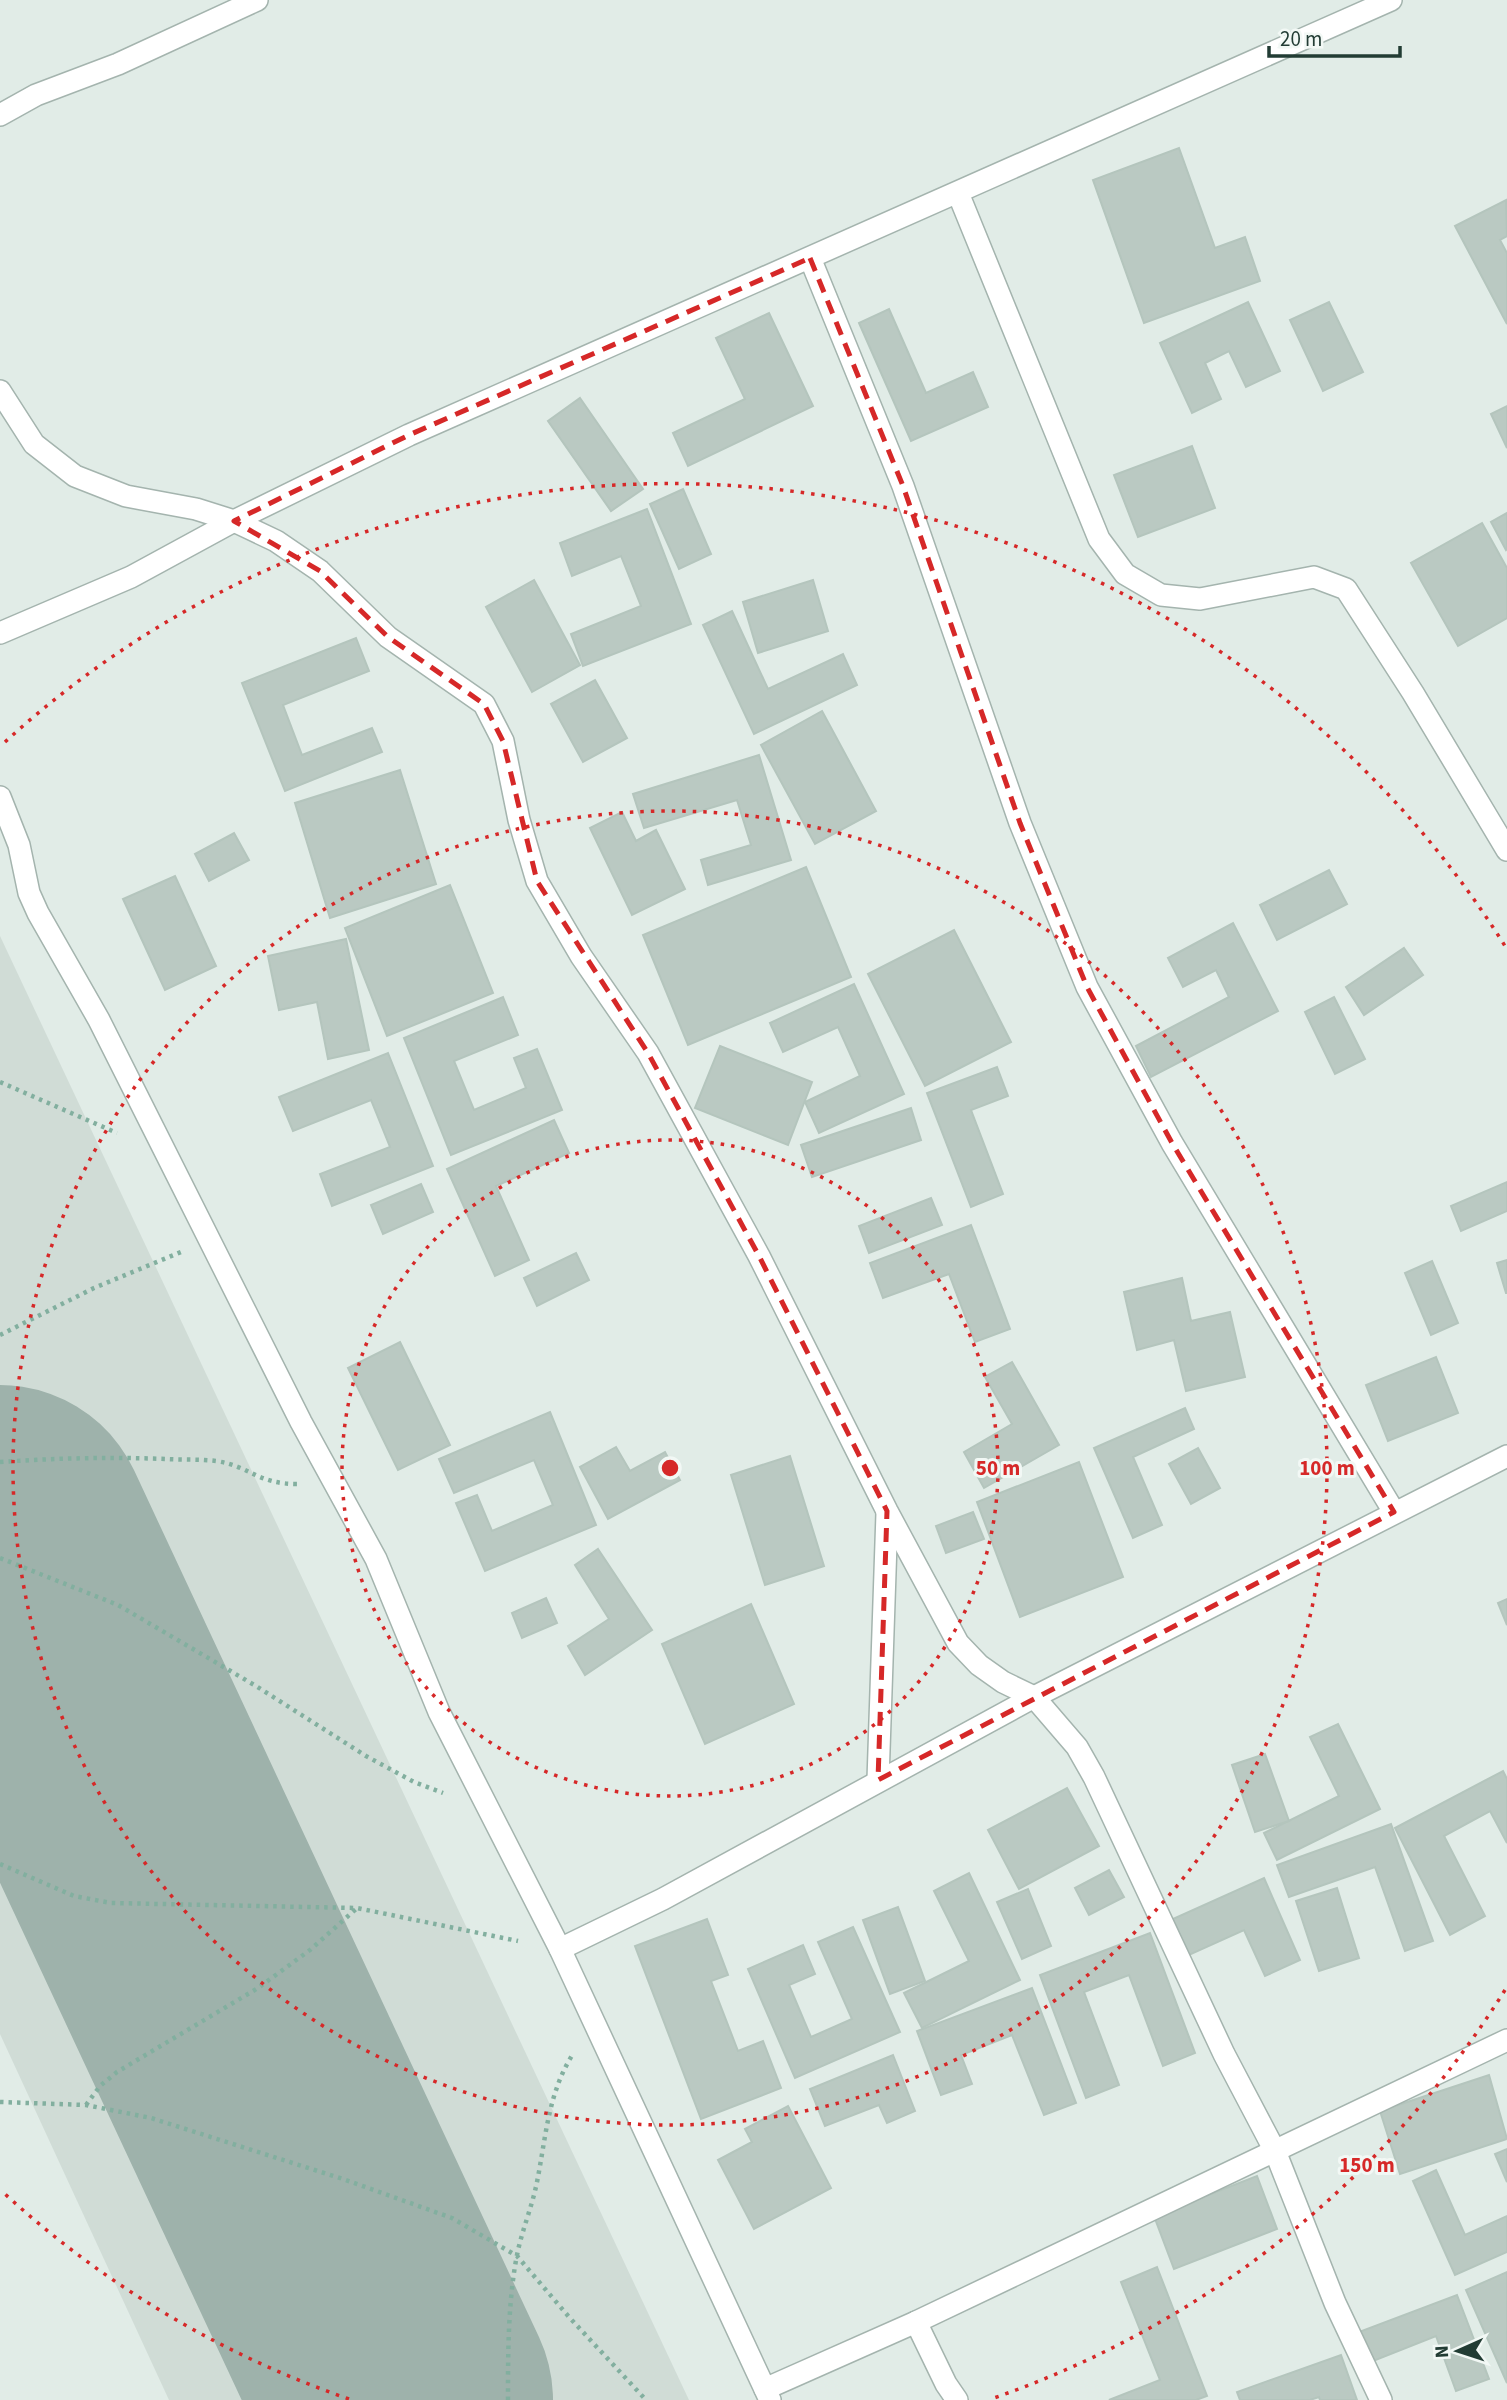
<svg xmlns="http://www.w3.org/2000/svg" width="1507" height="2400" viewBox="0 0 1507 2400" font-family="'Source Sans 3',sans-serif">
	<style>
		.built { fill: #d0dcd6 }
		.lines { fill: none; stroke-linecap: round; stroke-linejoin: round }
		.runway { stroke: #9eb2ab; stroke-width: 296 }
		.building { fill: #bac9c2; stroke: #b4c5bd; stroke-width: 2 }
		.minor-casing { stroke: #a4b4ae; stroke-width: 24 }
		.path { stroke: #82af9f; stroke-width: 4.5; stroke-dasharray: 3.5 5; stroke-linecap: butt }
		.minor { stroke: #fff; stroke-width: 21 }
		.marked { fill: none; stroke: #d62828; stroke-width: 5; stroke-dasharray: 14 9; stroke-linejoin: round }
		.ring { fill: none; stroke: #d62828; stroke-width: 3.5; stroke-dasharray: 3.5 7 }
		.centre { fill: #d62828; stroke: #f2f8f5; stroke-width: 3.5 }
		.ring-label { font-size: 21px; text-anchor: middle; font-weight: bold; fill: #d62828; stroke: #f2f8f5; stroke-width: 6; stroke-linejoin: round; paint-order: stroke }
	</style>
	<rect width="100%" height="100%" fill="#e1ece7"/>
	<polygon class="built" points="0,936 689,2400 169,2400 0,2034"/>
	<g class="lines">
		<polyline class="runway" points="0,1533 405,2400"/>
	</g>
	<g class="building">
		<polygon points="1179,148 1215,248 1245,237 1260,281 1144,323 1093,180"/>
		<polygon points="1506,200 1507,236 1500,240 1507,253 1507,324 1455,226"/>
		<polygon points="1248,302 1280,371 1246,387 1229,351 1205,363 1221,399 1192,413 1160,343"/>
		<polygon points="1329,302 1363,372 1323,391 1290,320"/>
		<polygon points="889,309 926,393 973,372 988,407 911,441 859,323"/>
		<polygon points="769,313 813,406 688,466 673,433 745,399 716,338"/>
		<polygon points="580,398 643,489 611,511 548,421"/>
		<polygon points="1507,406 1507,448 1491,414"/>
		<polygon points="1192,446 1215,508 1138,537 1114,475"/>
		<polygon points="683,489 711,554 679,569 650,504"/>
		<polygon points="647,509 691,624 583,666 571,634 641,606 621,556 572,576 560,543"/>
		<polygon points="1507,513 1507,549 1506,550 1491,522"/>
		<polygon points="1482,523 1507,568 1507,618 1458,646 1411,563"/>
		<polygon points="534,580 580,665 532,692 486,607"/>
		<polygon points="813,580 828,631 758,653 743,602"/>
		<polygon points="732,611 768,689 843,654 857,685 754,734 703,625"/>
		<polygon points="356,638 369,671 283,705 302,755 372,728 382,752 285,791 242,683"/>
		<polygon points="595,680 627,738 583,762 551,704"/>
		<polygon points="822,711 876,811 815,844 761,745"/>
		<polygon points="759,755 791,860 708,885 701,860 751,845 737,800 644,828 633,794"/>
		<polygon points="400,770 436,884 330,918 295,803"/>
		<polygon points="622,812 636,841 656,830 685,889 632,915 590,828"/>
		<polygon points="234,833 249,860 209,881 195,854"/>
		<polygon points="806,867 851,977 688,1045 643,935"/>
		<polygon points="1329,870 1347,904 1277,940 1260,905"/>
		<polygon points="175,876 216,966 165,990 123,899"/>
		<polygon points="450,885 493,993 387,1036 345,928"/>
		<polygon points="1233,923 1278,1011 1151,1077 1136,1046 1229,997 1216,970 1183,987 1168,958"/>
		<polygon points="954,930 1011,1042 925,1086 868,974"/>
		<polygon points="346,939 369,1050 328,1059 317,1002 279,1010 268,956"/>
		<polygon points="1404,948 1423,975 1364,1015 1346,987"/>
		<polygon points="854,984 904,1094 819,1133 805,1102 860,1076 838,1027 783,1052 770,1023"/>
		<polygon points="503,997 518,1035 454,1061 474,1110 526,1088 514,1058 537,1049 562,1110 451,1155 404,1038"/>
		<polygon points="1334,997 1365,1059 1335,1074 1305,1012"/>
		<polygon points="720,1046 812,1082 788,1145 695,1108"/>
		<polygon points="388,1053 433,1166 332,1206 320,1174 390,1147 371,1100 293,1131 279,1097"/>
		<polygon points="997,1067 1008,1096 971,1110 1003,1194 971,1207 927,1093"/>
		<polygon points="911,1108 921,1140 812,1177 801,1145"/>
		<polygon points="554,1120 569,1153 496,1186 529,1260 495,1276 447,1169"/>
		<polygon points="1507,1182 1507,1211 1461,1231 1451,1206"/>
		<polygon points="421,1184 433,1212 383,1234 371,1205"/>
		<polygon points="931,1198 942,1225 869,1253 859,1226"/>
		<polygon points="971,1225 1010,1329 975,1342 949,1274 883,1298 870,1263"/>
		<polygon points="576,1253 589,1280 537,1306 524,1278"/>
		<polygon points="1507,1260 1507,1293 1506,1293 1497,1263"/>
		<polygon points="1432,1261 1458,1323 1431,1335 1405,1273"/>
		<polygon points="1182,1278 1191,1321 1230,1312 1245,1377 1186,1391 1174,1340 1137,1350 1124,1292"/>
		<polygon points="400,1342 450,1445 398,1470 348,1368"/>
		<polygon points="1436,1357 1458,1413 1388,1441 1366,1385"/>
		<polygon points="1012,1362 1059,1445 984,1488 964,1452 1012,1424 985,1377"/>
		<polygon points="1185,1408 1194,1429 1133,1457 1162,1525 1133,1538 1094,1448"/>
		<polygon points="550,1412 596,1525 485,1571 456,1503 477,1495 492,1531 553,1505 534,1460 454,1493 439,1459"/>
		<polygon points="616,1447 630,1471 665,1452 680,1480 608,1519 580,1467"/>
		<polygon points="1198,1448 1220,1488 1191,1504 1169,1464"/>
		<polygon points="790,1456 824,1566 765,1585 731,1475"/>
		<polygon points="1079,1462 1123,1577 1020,1617 977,1502"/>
		<polygon points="973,1512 984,1539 946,1553 936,1526"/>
		<polygon points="598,1549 652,1630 585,1675 568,1646 609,1619 575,1565"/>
		<polygon points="546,1598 557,1623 522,1638 512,1613"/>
		<polygon points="1507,1599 1507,1625 1498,1603"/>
		<polygon points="751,1604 794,1704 705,1744 662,1644"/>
		<polygon points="1338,1724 1380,1809 1277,1860 1264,1833 1339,1796 1310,1737"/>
		<polygon points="1265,1754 1289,1821 1255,1832 1232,1765"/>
		<polygon points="1503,1771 1507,1779 1507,1843 1490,1811 1444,1836 1485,1916 1450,1935 1395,1828"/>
		<polygon points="1067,1788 1099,1846 1019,1889 988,1830"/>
		<polygon points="1391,1824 1433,1941 1405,1951 1375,1867 1289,1897 1277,1865"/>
		<polygon points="1109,1870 1124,1897 1089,1915 1075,1888"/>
		<polygon points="969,1873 1020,1980 922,2028 904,1993 969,1961 934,1891"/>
		<polygon points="1264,1878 1300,1960 1265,1976 1244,1930 1180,1959 1164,1923"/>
		<polygon points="1337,1888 1359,1958 1319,1971 1296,1901"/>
		<polygon points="1028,1889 1051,1946 1022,1959 997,1902"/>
		<polygon points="898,1907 925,1981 890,1994 863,1920"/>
		<polygon points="707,1919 728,1975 711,1981 738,2051 763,2041 781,2088 701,2119 635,1946"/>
		<polygon points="853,1927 900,2032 795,2078 748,1969 803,1945 815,1974 789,1985 811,2037 852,2019 818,1942"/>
		<polygon points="1150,1933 1195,2053 1163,2066 1129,1975 1084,1992 1119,2085 1086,2098 1040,1975"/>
		<polygon points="1032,1988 1076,2103 1044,2115 1012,2035 961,2055 972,2084 941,2095 917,2031"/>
		<polygon points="893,2055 915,2111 887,2123 879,2105 825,2126 810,2089"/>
		<polygon points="1489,2075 1507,2139 1400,2174 1380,2111"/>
		<polygon points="788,2106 831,2188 754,2229 718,2160 752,2142 745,2129"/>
		<polygon points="1507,2149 1507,2182 1495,2154"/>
		<polygon points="1436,2170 1465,2235 1507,2216 1507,2252 1455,2275 1413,2181"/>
		<polygon points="1257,2176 1277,2229 1174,2269 1154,2216"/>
		<polygon points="1157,2267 1207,2396 1196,2400 1109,2400 1160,2380 1121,2282"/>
		<polygon points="1507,2272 1507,2383 1466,2290"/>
		<polygon points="1457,2295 1489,2379 1456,2391 1436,2336 1363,2365 1351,2335"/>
		<polygon points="1341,2355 1357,2400 1320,2400 1319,2397 1310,2400 1240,2400 1237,2392"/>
	</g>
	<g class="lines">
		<g class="minor-casing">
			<g id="minor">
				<polyline points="0,115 36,95 118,64 257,0"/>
				<polyline points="958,193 1099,539 1125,574 1161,595 1200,599 1314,577 1346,589 1413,693 1507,850"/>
				<polyline points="810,258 903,486 1020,823 1087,987 1172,1143 1394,1512"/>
				<polyline points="0,391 34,444 75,476 126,496 196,509 234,521 276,541 320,571 388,637 484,704 503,741 519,820 537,881 581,956 648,1053 759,1256 887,1511 958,1643 979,1665 1003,1682 1034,1697 1077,1747 1094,1777 1224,2054 1275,2151 1335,2303 1381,2400"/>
				<polyline points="0,633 131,577 234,521 409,435 1391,0"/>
				<polyline points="0,797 19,845 29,893 38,913 99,1020 301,1422 376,1559 439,1712 560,1949 770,2400"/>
				<polyline points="878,1780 887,1513"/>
				<polyline points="560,1949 663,1899 1034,1697 1507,1456"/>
				<polyline points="916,2322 946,2384 957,2400"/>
				<polyline points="765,2389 916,2322 1507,2040"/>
			</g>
		</g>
		<g class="path">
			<polyline points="0,1082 117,1133"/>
			<polyline points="0,1335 94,1288 181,1252"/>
			<path d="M0,1462C56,1458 111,1457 167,1459C183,1460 200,1459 216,1461C250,1466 257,1484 297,1484"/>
			<polyline points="0,1558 118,1605 256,1686 366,1756 414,1782 443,1793"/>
			<polyline points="0,1864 74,1896 111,1903 357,1908 518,1941"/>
			<polyline points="0,2102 86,2105 151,2118 343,2179 452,2218 517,2256 569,2317 646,2400"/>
			<polyline points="86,2105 100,2086 117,2072 258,1988 310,1950 356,1909"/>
			<path d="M508,2400C508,2353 508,2301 517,2255C522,2230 532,2207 537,2182C546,2137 548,2093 573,2054"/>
		</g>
		<use href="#minor" class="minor"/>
	</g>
	<path class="marked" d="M810,258L903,486L1020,823L1087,987L1172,1143L1394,1512L878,1780L887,1511L759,1256L648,1053L537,881L503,741L484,704L388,637L320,571L234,521L409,435Z"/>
	<g class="ring">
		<circle cx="670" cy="1468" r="328"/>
		<circle cx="670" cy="1468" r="657"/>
		<path d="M1505 1990A985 985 0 0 1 991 2399M349 2399A985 985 0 0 1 5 2194M5 742A985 985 0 0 1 1505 946"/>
	</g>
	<circle cx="670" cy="1468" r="10" class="centre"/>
	<g class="ring-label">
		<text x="998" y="1475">50 m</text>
		<text x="1327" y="1475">100 m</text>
		<text x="1367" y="2172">150 m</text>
	</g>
	<g transform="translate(1458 2351) rotate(267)" stroke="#f2f8f5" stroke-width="5" paint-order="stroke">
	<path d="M0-5L12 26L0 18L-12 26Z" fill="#223c34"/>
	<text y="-10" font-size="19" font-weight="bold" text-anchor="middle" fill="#223c34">N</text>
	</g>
	<path d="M1269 46v10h131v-10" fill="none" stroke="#223c34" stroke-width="3.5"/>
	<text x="1280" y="46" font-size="21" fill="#223c34" stroke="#f2f8f5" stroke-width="5" paint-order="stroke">20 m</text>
</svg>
